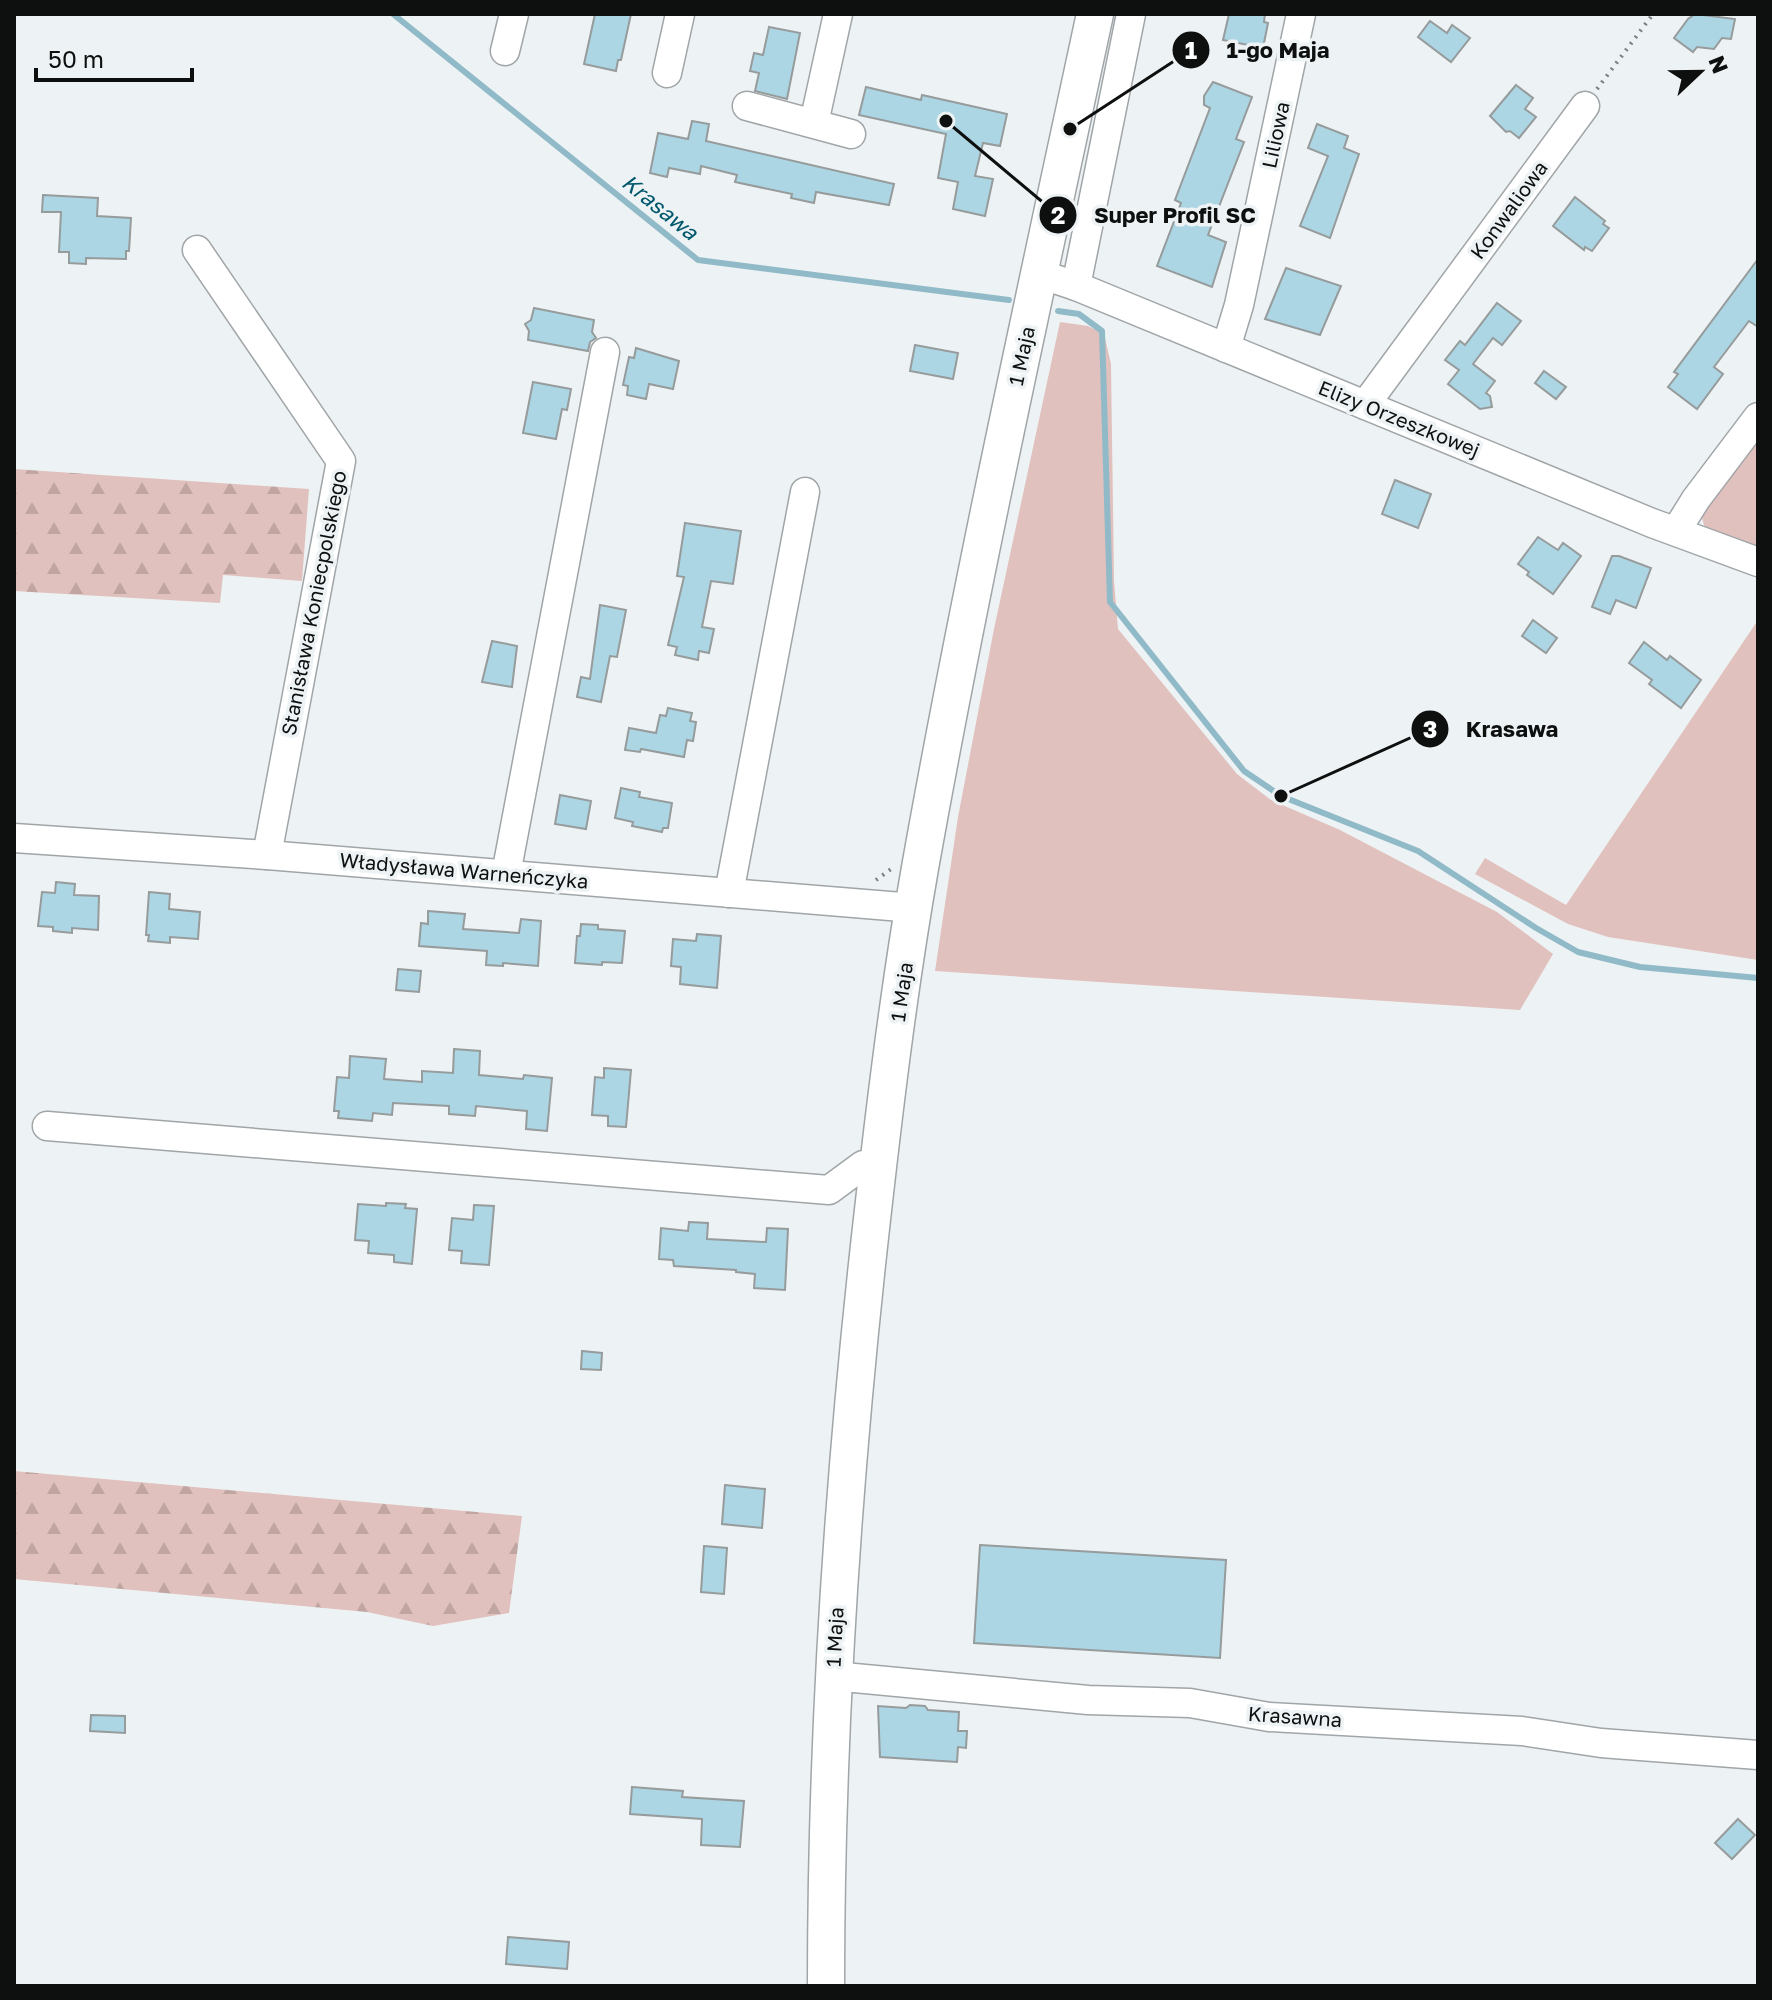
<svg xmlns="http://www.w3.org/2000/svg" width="1772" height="2000" viewBox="0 0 1772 2000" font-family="'Golos Text',sans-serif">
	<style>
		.green { fill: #e1c1bd }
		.forest { fill: url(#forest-firs) }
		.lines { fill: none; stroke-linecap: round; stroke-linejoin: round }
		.stream { stroke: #91bac8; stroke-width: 6 }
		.building { fill: #add6e4; stroke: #969b9c; stroke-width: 2 }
		.minor-casing { stroke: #a0a5a7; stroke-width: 31 }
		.major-casing { stroke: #a0a5a7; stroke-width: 39 }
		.path { stroke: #7c8081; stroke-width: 4; stroke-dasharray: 2 6; stroke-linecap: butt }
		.minor { stroke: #fff; stroke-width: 28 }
		.major { stroke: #fff; stroke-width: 36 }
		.labels { text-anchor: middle; stroke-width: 7; stroke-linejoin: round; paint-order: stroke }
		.street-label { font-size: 20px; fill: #0e1010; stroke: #edf2f4 }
		.water-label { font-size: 22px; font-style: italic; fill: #01576c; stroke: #edf2f4 }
		.leader { fill: none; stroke: #0e1010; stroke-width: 3 }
		.callout-dot { fill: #0e1010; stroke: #edf2f4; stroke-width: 3 }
		.mark-label { font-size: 24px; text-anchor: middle; font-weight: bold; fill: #fff }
		.callout-label { font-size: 22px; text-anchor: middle; font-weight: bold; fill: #0e1010; stroke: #edf2f4; stroke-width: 7; stroke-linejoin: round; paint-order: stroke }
	</style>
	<defs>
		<pattern id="forest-firs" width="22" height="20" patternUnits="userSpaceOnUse" patternTransform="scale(2)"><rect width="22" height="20" fill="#e1c1bd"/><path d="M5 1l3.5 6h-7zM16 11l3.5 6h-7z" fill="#c0a5a1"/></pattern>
	</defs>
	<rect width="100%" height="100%" fill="#edf2f4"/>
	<g class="green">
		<polygon points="1060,322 1088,326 1104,334 1111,364 1114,581 1118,629 1237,774 1271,800 1340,830 1497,912 1553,954 1520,1010 935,971 958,817 994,629"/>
		<polygon points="1758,432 1758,555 1705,529 1701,514"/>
		<polygon points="1758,620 1758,960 1608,937 1568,924 1475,874 1485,858 1566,905"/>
	</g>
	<g class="forest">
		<polygon points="14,469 309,489 302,581 223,575 220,603 14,591"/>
		<polygon points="14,1471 522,1516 509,1613 433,1626 367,1612 14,1579"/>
	</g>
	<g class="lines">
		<g class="stream">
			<polyline points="393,14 698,260 1009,300"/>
			<polyline points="1058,311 1079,314 1102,331 1110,602 1244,771 1281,796 1418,851 1536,928 1578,952 1640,967 1758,978"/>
		</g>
	</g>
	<g class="building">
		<polygon points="595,14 631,14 621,60 618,60 616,71 584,64"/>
		<polygon points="1229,14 1265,14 1264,22 1268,23 1263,48 1223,40"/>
		<polygon points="1695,14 1735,19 1731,39 1722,38 1714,49 1697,47 1693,52 1674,38 1688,19"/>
		<polygon points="1430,21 1447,33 1452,25 1470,38 1451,62 1418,37"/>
		<polygon points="769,27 800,33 787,99 755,91 759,73 750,71 754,53 763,55"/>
		<polygon points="1213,82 1252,97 1236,139 1244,142 1208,235 1226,242 1212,287 1157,266 1181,203 1175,200 1210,108 1204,105 1204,96"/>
		<polygon points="1516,85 1533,98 1525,109 1536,117 1519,138 1510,131 1506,132 1490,116"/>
		<polygon points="866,87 921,100 922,95 1007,114 1000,146 983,143 975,176 993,179 985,216 953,209 958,182 938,178 946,134 859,115"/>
		<polygon points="692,121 709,124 706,141 894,184 889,205 816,192 814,203 791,198 792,194 735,182 737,175 701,166 700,174 669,168 667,177 650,173 658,133 688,139"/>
		<polygon points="1317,124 1348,136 1344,148 1359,154 1330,238 1300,226 1328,156 1308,148"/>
		<polygon points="43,195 98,198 97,216 131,218 129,251 126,251 126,259 86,258 86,264 69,263 69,252 59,252 61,212 42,212"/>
		<polygon points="1575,197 1605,221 1603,224 1609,228 1592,251 1585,247 1584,250 1553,226"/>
		<polygon points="1758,259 1758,327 1749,321 1714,367 1723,374 1697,409 1668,387 1678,374 1674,372"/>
		<polygon points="1286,268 1341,286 1320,335 1265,319"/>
		<polygon points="1497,303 1521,321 1502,345 1493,338 1473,364 1495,381 1486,393 1490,396 1492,407 1480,409 1448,384 1459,370 1445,360 1460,341 1465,345"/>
		<polygon points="534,308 594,320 592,332 596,338 590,342 588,351 528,340 529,331 525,324 531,320"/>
		<polygon points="915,345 958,353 953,379 910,371"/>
		<polygon points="636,348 679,361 673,389 649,384 646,399 627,395 628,386 623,385 629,357 634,358"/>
		<polygon points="1544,371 1566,387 1556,399 1535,383"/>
		<polygon points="533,382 571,389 567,410 562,409 556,439 523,433"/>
		<polygon points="1395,480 1431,494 1418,528 1382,514"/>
		<polygon points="685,523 741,531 733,584 711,581 702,627 714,629 709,653 699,651 698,660 675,655 677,647 668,645 684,577 677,576"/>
		<polygon points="1538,537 1558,550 1563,543 1581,556 1553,594 1527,575 1529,572 1518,564"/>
		<polygon points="1612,556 1619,556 1651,568 1636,608 1616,600 1610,614 1592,607"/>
		<polygon points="600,605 626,610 617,657 610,656 601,702 577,697 581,677 590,679"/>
		<polygon points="1533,620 1557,638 1546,653 1522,636"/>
		<polygon points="492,641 517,646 512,687 482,682"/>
		<polygon points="1644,642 1667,660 1670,656 1701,680 1681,708 1649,684 1652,680 1629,663"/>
		<polygon points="668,708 692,713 690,721 696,722 693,741 687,740 684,757 641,749 640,752 625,750 629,728 656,733 660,715 666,716"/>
		<polygon points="621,788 640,792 639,797 672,803 668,828 663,828 662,832 632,826 633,822 615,818"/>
		<polygon points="560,795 591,801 586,829 555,824"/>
		<polygon points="56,882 75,884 74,895 99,896 98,930 72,928 72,933 53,931 53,927 38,926 42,892 55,893"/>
		<polygon points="149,892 170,894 169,909 200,912 198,939 170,937 170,943 148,941 149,935 146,935"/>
		<polygon points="428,911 465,914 463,929 519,933 521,919 541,921 538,966 503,963 503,966 486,965 487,951 419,946 421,923 428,924"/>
		<polygon points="581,924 598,925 598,929 625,931 622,963 602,962 602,965 575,963 577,936 580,936"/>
		<polygon points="697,934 721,936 717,988 680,984 681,967 671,966 673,939 696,941"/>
		<polygon points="398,969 421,971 419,992 396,990"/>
		<polygon points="454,1049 480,1051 479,1075 523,1079 524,1075 552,1078 547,1131 526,1129 527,1111 476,1106 475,1116 449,1114 449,1106 393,1103 392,1115 373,1113 372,1121 338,1118 339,1111 334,1111 337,1077 349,1078 350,1056 386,1059 384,1079 422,1082 422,1071 453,1073"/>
		<polygon points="604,1068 631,1070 626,1127 608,1126 608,1116 592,1115 595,1077 604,1078"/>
		<polygon points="386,1203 406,1204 405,1208 417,1209 412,1264 394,1262 394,1255 368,1253 369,1241 355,1240 358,1204 386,1206"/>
		<polygon points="474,1205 494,1206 489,1265 461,1263 462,1251 449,1250 452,1218 473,1220"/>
		<polygon points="689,1222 708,1223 707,1239 766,1242 767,1228 788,1229 785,1290 754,1288 755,1274 736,1272 736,1270 674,1266 673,1260 659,1259 661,1228 688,1231"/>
		<polygon points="582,1351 602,1353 601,1370 581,1369"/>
		<polygon points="725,1485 765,1489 762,1528 722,1524"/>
		<polygon points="980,1545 1226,1560 1220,1658 974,1643"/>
		<polygon points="704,1546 727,1548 724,1594 701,1592"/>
		<polygon points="910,1705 925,1706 928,1710 959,1712 958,1731 967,1731 966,1748 958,1747 957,1762 880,1757 878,1706 906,1708"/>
		<polygon points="91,1715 125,1716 125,1733 90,1731"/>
		<polygon points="632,1787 683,1791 682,1797 744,1801 740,1847 701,1845 702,1819 630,1814"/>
		<polygon points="1738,1819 1755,1835 1732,1859 1715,1843"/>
		<polygon points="508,1937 569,1942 567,1969 506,1964"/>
	</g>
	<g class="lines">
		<g class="minor-casing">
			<g id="minor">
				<polyline points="505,51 514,14"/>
				<polyline points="667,73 680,14"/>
				<polyline points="747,106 851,134"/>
				<polyline points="814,123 838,14"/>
				<polyline points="197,250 341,461 267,855"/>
				<polyline points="1040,274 1076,286 1652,523 1758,562"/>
				<polyline points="1076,286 1131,14"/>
				<polyline points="1226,348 1239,305 1301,14"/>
				<polyline points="1365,405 1585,106"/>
				<polyline points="1676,531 1696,499 1758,417"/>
				<polyline points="14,838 267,855 914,908"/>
				<polyline points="506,874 605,352"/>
				<polyline points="729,893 805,492"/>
				<polyline points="47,1126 829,1190 863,1165 878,1167"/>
				<polyline points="833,1676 1088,1700 1190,1703 1269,1717 1522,1731 1601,1743 1758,1755"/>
			</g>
		</g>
		<g class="major-casing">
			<path id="major" d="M826,1986C826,1738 842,1492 869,1246C883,1120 898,993 920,868C971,582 1034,298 1095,14"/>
		</g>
		<g class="path">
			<polyline points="1597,89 1653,14"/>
			<polyline points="876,880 891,869"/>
		</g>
		<use href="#minor" class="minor"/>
		<use href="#major" class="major"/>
	</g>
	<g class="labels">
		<g class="street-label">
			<text transform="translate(1276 135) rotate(-78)" y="7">Liliowa</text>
			<text transform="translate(1509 210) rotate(-54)" y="7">Konwaliowa</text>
			<text transform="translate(1022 356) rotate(-78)" y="7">1 Maja</text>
			<text transform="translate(1399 419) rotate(22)" y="7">Elizy Orzeszkowej</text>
			<text transform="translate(314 603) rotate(-79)" y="7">Stanisława Koniecpolskiego</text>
			<text transform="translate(464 871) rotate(5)" y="7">Władysława Warneńczyka</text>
			<text transform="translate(902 992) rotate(-82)" y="7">1 Maja</text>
			<text transform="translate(835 1637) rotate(-87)" y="7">1 Maja</text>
			<text transform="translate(1295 1717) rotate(4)" y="7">Krasawna</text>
		</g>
		<g class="water-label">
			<text transform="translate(660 207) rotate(39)" y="8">Krasawa</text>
		</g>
	</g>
	<path class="leader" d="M1070 129L1191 50M946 121L1058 215M1281 796L1430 729"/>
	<g class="callout-dot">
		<circle cx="1070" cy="129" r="8"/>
		<circle cx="946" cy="121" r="8"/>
		<circle cx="1281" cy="796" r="8"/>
		<circle cx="1191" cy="50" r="20"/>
		<circle cx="1058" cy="215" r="20"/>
		<circle cx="1430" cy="729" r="20"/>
	</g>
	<g class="mark-label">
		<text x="1191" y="59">1</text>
		<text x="1058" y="224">2</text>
		<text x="1430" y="738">3</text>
	</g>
	<g class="callout-label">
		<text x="1278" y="58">1-go Maja</text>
		<text x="1175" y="223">Super Profil SC</text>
		<text x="1512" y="737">Krasawa</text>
	</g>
	<rect width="1772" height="2000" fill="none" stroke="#0e1010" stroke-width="32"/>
	<g transform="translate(1700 72) rotate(68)" stroke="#edf2f4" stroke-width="6" paint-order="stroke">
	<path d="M0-6L14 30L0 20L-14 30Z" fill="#0e1010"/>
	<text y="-12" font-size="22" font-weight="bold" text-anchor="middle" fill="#0e1010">N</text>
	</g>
	<path d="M36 68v12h156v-12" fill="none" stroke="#0e1010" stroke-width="4"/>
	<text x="48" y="68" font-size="24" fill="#0e1010" stroke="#edf2f4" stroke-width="6" paint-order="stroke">50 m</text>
</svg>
